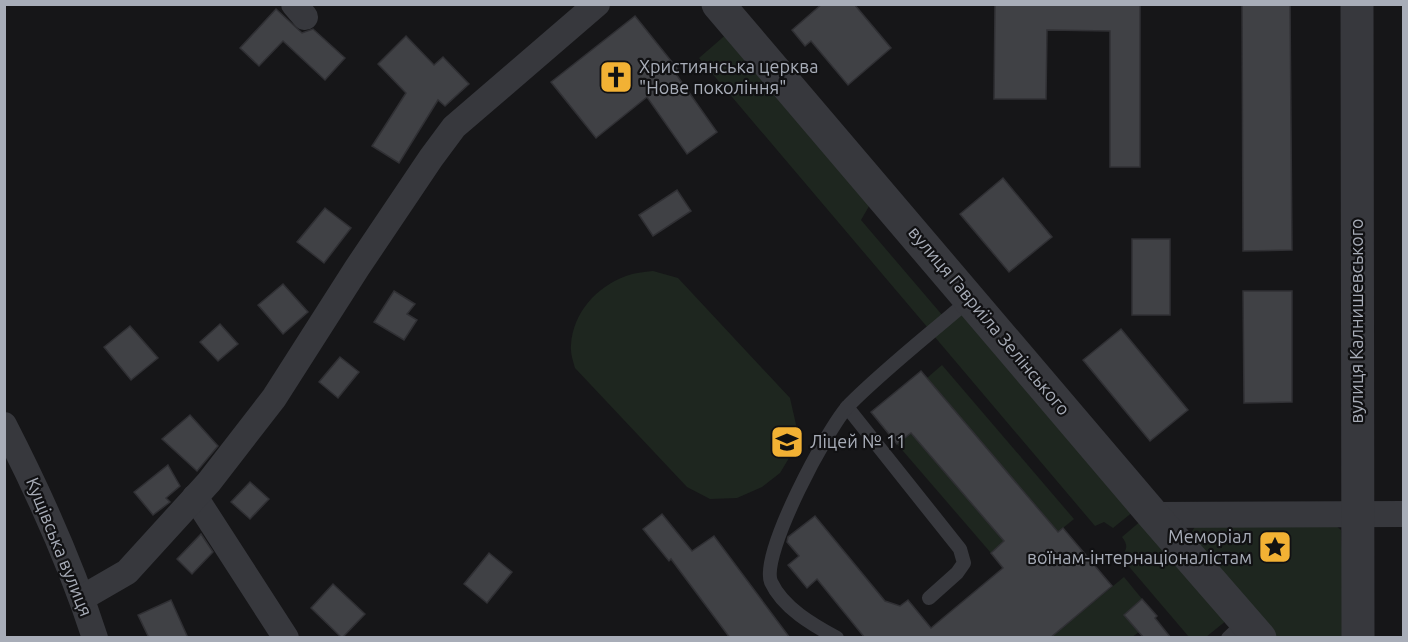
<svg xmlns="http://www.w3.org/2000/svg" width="1408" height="642" viewBox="0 0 1408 642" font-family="Ubuntu,sans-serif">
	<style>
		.green { fill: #1e261f }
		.building { fill: #404145; stroke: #303034; stroke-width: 1.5 }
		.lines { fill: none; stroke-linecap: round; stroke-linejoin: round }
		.service { stroke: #37383d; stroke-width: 14 }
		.minor { stroke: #37383d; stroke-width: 26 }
		.tertiary { stroke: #37383d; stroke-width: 33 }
		.labels { text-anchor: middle; stroke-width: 4.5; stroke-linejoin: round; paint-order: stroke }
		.poi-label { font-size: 18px; fill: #a8adb8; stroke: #111113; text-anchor: start }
		.street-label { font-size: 18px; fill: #a8adb8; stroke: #111113 }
	</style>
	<rect width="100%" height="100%" fill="#161618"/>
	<g class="green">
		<polygon points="729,32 872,201 861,220 943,316 928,328 699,58"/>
		<path d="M653,271L678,278L790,398L797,429L792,453L780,473L762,487L737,498L710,499L687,487L575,368C573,361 570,352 571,345C573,313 596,287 626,276C634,273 644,272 653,271Z"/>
		<polygon points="964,310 1134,511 1113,528 1104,522 1095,526 934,336"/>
		<polygon points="942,365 1074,519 1058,532 927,378"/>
		<polygon points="911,433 1004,541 991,553 897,444"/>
		<path d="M1142,520L1227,620L1206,637H1189L1120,556C1128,550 1128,545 1122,537Z"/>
		<polygon points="1333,523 1341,530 1346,637 1273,637 1190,543 1191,533 1196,525"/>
		<polygon points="1124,577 1142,599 1124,615 1139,632 1132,637 1050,638"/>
	</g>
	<g class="building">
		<polygon points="822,4 854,4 891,48 848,85 811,41 805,46 792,30"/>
		<polygon points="995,4 1140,4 1140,167 1110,167 1110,31 1047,30 1046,99 994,99"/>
		<polygon points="1242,4 1290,4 1292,250 1243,251"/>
		<polygon points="276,9 302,33 313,29 345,58 325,80 283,41 259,66 240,48"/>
		<polygon points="635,16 680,72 676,74 717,132 687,154 647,97 596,138 551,82"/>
		<polygon points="406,36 434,65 443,57 469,84 445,106 438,100 399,163 372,146 406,93 378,64"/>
		<polygon points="1003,178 1052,237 1009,272 960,214"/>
		<polygon points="677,190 691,211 653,236 639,215"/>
		<polygon points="325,208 351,228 324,263 297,242"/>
		<rect x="1132" y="239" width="38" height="76"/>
		<polygon points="283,284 308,312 283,334 258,305"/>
		<polygon points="394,291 415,304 407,314 417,320 404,340 374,322"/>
		<polygon points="1243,291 1292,291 1292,402 1244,403"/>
		<polygon points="220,324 238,344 218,361 200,342"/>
		<polygon points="130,326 158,358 131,380 104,347"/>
		<polygon points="1121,329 1188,410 1150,441 1083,360"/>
		<polygon points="340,357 359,372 338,398 319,382"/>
		<polygon points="921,371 1058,532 1063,528 1112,586 1050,638 865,638 817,579 807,588 788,565 799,556 787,542 788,537 815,516 885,601 900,606 908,600 931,628 1003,568 991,553 1004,541 911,433 897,444 871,412"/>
		<polygon points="190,415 218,446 197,471 162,439"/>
		<polygon points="168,465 180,486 166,498 170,502 153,515 134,492"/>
		<polygon points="250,482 269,499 250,519 231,502"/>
		<polygon points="662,514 692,551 714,536 790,638 730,638 671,559 669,561 643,529"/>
		<polygon points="201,534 213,552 192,574 177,559"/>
		<polygon points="489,553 512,572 487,603 464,584"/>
		<polygon points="333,584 365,614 342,638 311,608"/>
		<polygon points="1142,599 1157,616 1155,618 1171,638 1144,638 1124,615"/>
		<polygon points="171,600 188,638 149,638 138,615"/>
	</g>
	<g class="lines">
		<g class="service">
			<polyline points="847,407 960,549 964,563 957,573 929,598"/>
			<path d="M837,638C813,625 783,608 771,582C760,554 828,427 849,405C887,367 930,334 970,299"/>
			<polyline points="1228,638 1246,621"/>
		</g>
		<g class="minor">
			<polyline points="294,4 305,17"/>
			<path d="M4,425C39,493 71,564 95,638"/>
			<polyline points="195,497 286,638"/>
			<polyline points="1153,515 1404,514"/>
			<polyline points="82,598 127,572 209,482 274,398 357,268 431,158 454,127 597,4"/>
		</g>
		<g class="tertiary">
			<polyline points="718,4 1153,515 1260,638"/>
			<polyline points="1357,4 1358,638"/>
		</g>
	</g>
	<defs>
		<g id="church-square" transform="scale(1.725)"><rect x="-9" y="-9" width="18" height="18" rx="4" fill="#f2b134" stroke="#111113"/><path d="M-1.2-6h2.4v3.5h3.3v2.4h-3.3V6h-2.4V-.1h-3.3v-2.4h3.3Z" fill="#111"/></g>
		<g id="school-square" transform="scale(1.725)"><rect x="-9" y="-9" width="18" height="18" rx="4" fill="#f2b134" stroke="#111113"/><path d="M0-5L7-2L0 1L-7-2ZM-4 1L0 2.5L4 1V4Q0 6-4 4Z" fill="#111"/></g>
		<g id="sight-square" transform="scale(1.725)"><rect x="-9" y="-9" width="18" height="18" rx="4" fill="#f2b134" stroke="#111113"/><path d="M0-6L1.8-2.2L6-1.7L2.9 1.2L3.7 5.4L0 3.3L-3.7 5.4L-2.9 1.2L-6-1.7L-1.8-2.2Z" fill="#111"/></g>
	</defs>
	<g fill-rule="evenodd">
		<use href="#church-square" x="616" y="77"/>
		<use href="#school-square" x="787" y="442"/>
		<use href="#sight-square" x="1275" y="547"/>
	</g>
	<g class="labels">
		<g class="poi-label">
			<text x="639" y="73">Християнська церква<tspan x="639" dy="21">"Нове покоління"</tspan></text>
			<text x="810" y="448">Ліцей № 11</text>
			<text x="1252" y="543" text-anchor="end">Меморіал<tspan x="1252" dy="21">воїнам-інтернаціоналістам</tspan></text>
		</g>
		<g class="street-label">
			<text transform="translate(989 321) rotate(50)" y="6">вулиця Гавриїла Зелінського</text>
			<text transform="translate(1357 321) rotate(-90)" y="6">вулиця Калнишевського</text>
			<text transform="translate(59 547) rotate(68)" y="6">Кущівська вулиця</text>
		</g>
	</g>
	<rect width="1408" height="642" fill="none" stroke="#a8adb8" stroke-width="12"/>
</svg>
